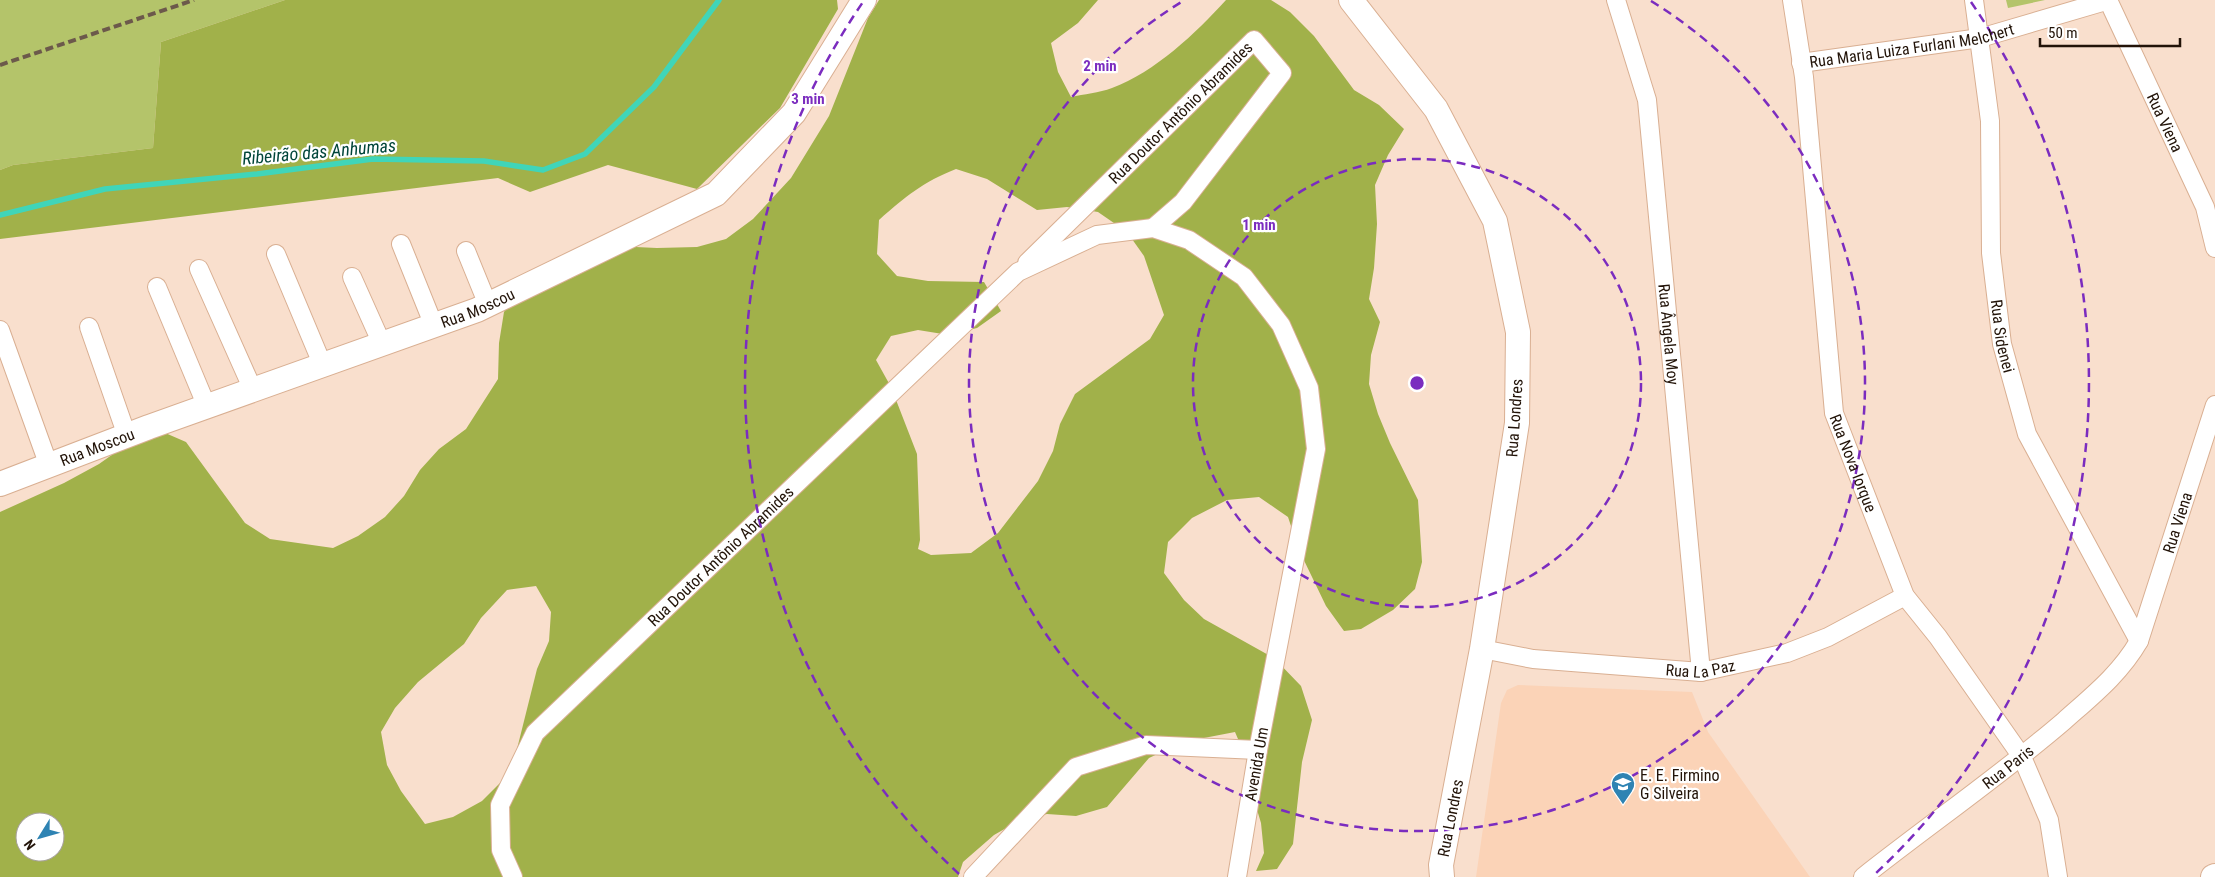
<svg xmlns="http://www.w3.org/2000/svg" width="2215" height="877" viewBox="0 0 2215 877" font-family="'Roboto Condensed',sans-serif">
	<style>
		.built { fill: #fbd3b7 }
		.green { fill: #b4c46a }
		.forest { fill: #a1b14a; fill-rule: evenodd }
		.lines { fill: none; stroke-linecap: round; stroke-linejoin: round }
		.stream { stroke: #40d5b9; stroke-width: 5.5 }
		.street-casing { stroke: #d9af92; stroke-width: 20 }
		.secondary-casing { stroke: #d9af92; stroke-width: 26 }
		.street { stroke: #fff; stroke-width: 18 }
		.secondary { stroke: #fff; stroke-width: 24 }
		.rail { stroke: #6c594b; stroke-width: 4; stroke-dasharray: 8 4; stroke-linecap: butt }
		.ring { fill: none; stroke: #7b2cbf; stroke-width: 2.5; stroke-dasharray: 9 6 }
		.labels { text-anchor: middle; stroke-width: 4.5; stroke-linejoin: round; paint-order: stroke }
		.street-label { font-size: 16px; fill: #221308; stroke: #fff }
		.poi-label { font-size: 16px; fill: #221308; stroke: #fff; text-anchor: start }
		.water-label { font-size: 18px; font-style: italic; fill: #01453a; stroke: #fff }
		.centre { fill: #7b2cbf; stroke: #fff; stroke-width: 2.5 }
		.ring-label { font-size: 15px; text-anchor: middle; font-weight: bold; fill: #7b2cbf; stroke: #fff; stroke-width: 4.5; stroke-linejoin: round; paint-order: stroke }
	</style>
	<rect width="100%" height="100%" fill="#f9dfcd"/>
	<polygon class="built" points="1518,685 1692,692 1708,732 1810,877 1476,877 1501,703 1507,690"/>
	<g class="green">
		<polygon points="0,0 285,0 161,42 153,148 13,165 0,170"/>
		<polygon points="2006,0 2045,0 2008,8"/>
	</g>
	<g class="forest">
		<polygon points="285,0 837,0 838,9 780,108 697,189 608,165 530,192 498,178 0,239 0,170 13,165 153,148 161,42"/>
		<path d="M879,0H1098L1078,23L1051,43L1058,72L1071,97C1084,94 1099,93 1112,88C1155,72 1196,33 1226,0H1271L1290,12L1314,36L1354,90L1379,105L1404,129L1388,155L1375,185L1377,224L1374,268L1369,299L1380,322L1371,355L1369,384L1378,414L1390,443L1418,500L1422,562L1415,589L1393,610L1361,629L1344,631L1326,606L1299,550L1288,517L1259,497L1227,500L1192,518L1168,542L1164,573L1184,600L1204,619L1274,658L1301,686L1312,720L1302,762L1293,844L1277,869L1256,871L1264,853L1261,823L1252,793L1247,760L1235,732L1183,742L1149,758L1107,807L1076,816L1047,814L1020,820L994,835L963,862L958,877H0V512L64,483L99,464L126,445L156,429L186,442L245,523L270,539L333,548L358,536L385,517L404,496L420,470L439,449L466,429L498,379L499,343L504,312L520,287L614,246L657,248L697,247L726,239L753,219L791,178L829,116L868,18ZM956,169L987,179L1037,210L1067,207L1098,212L1127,232L1144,256L1164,315L1150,339L1075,394L1060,424L1053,451L1038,481L998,533L971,553L931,555L918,549L920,540L917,454L891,387L876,360L891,336L918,330L949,335L977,328L1001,311L984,282L928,281L897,276L877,254L879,220C906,196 923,182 956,169ZM536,586L551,612L549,641L537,669L516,753L503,780L482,801L453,817L425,824L401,791L387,765L381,732L395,708L418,682L464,644L481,618L507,590ZM25,822H55V852H25Z"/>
	</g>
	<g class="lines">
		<polyline class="stream" points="0,215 105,189 257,174 373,159 484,161 543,170 585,154 654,87 719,0"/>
		<g class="street-casing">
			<g id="street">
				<path id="s1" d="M1616,0L1647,100L1701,672"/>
				<path id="s2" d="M1792,0L1804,77L1834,413L1905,596L1938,637L2022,757L2049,820L2058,877"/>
				<path id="s3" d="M1974,0L1990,121L1991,253L2002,344L2027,434L2139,641"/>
				<path id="s4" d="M2108,0L2205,207L2215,248"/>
				<path id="s5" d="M1801,63L1980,38L2109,0"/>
				<polyline points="401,244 434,326"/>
				<polyline points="466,251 488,305"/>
				<polyline points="276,254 323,366"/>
				<path id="s6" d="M1027,263L1254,40L1282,73L1183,202L1153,228"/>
				<polyline points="199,269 253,390"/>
				<polyline points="352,277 382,344"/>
				<polyline points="157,287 207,407"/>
				<polyline points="89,327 127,436"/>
				<polyline points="0,330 49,466"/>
				<path id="s7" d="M1482,649L1533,659L1701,672L1787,653L1828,637L1905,596"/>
				<path id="s8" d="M513,877L501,850L500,805L535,733L1018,272L1097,235L1153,228L1189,240L1244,277L1281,325L1309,388L1316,449L1258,750L1237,877"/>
				<polyline points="973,877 1076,767 1146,745 1258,750"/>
				<path id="s9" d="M1863,877C1930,824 2000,776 2064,721C2092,696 2120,674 2139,641L2215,405"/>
			</g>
		</g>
		<g class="secondary-casing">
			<g id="secondary">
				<polyline points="1351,0 1436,109 1495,221 1518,332 1517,423 1482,649 1441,865 1442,877"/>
				<path id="s10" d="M0,484L149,427L477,310L716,194L794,113L864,0"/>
				<polyline points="2213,877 2215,876"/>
			</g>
		</g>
		<use href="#street" class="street"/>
		<use href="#secondary" class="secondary"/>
		<polyline class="rail" points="0,65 194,0"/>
	</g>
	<g class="ring">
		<circle cx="1417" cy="383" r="224"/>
		<path d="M1651 1A448 448 0 1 1 1183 1"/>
		<path d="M959 874A672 672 0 0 1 863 2M1971 2A672 672 0 0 1 1875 874"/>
	</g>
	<defs>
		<g id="school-pin" transform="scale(1.25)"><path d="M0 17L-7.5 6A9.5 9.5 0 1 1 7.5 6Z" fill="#2e83b3" stroke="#fff"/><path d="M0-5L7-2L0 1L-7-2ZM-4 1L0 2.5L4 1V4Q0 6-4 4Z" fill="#fff"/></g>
	</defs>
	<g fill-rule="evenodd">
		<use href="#school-pin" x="1623" y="784"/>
	</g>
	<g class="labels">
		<g class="street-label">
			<text dy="6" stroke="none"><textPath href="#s5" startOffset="112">Rua Maria Luiza Furlani Melchert</textPath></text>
			<text dy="6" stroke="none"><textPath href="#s6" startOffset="215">Rua Doutor Antônio Abramides</textPath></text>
			<text dy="6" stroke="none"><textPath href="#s4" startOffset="135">Rua Viena</textPath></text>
			<text dy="6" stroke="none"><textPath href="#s10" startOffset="509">Rua Moscou</textPath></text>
			<text dy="6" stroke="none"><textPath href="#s1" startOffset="340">Rua Ângela Moy</textPath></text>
			<text dy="6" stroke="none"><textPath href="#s3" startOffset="338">Rua Sidenei</textPath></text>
			<text transform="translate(1514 418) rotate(-86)" y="6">Rua Londres</text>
			<text dy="6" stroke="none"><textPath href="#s10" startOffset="104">Rua Moscou</textPath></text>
			<text dy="6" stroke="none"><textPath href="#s2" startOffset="469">Rua Nova Iorque</textPath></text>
			<text dy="6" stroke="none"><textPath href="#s9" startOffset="489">Rua Viena</textPath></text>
			<text dy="6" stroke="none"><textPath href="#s8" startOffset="411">Rua Doutor Antônio Abramides</textPath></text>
			<text dy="6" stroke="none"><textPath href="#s7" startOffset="220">Rua La Paz</textPath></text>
			<text transform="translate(1256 764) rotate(-80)" y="6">Avenida Um</text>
			<text dy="6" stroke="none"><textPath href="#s9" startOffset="182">Rua Paris</textPath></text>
			<text transform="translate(1450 818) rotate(-79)" y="6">Rua Londres</text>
		</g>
		<g class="poi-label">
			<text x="1640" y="781">E. E. Firmino<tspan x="1640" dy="18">G Silveira</tspan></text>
		</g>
		<g class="water-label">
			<text transform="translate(319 152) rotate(-5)" y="6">Ribeirão das Anhumas</text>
		</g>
	</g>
	<circle cx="1417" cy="383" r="8" class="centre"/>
	<g class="ring-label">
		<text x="1100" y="71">2 min</text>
		<text x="808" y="104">3 min</text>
		<text x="1259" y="230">1 min</text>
	</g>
	<g transform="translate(40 837) rotate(233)"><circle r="24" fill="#ffffff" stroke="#a7a19c"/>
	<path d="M0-4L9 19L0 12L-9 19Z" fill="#2e83b3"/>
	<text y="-8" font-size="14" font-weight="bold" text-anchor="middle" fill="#221308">N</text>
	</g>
	<path d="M2040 38v8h140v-8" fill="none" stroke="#221308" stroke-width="2.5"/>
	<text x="2048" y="38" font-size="15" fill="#221308" stroke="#ffffff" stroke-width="4" paint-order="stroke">50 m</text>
</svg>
